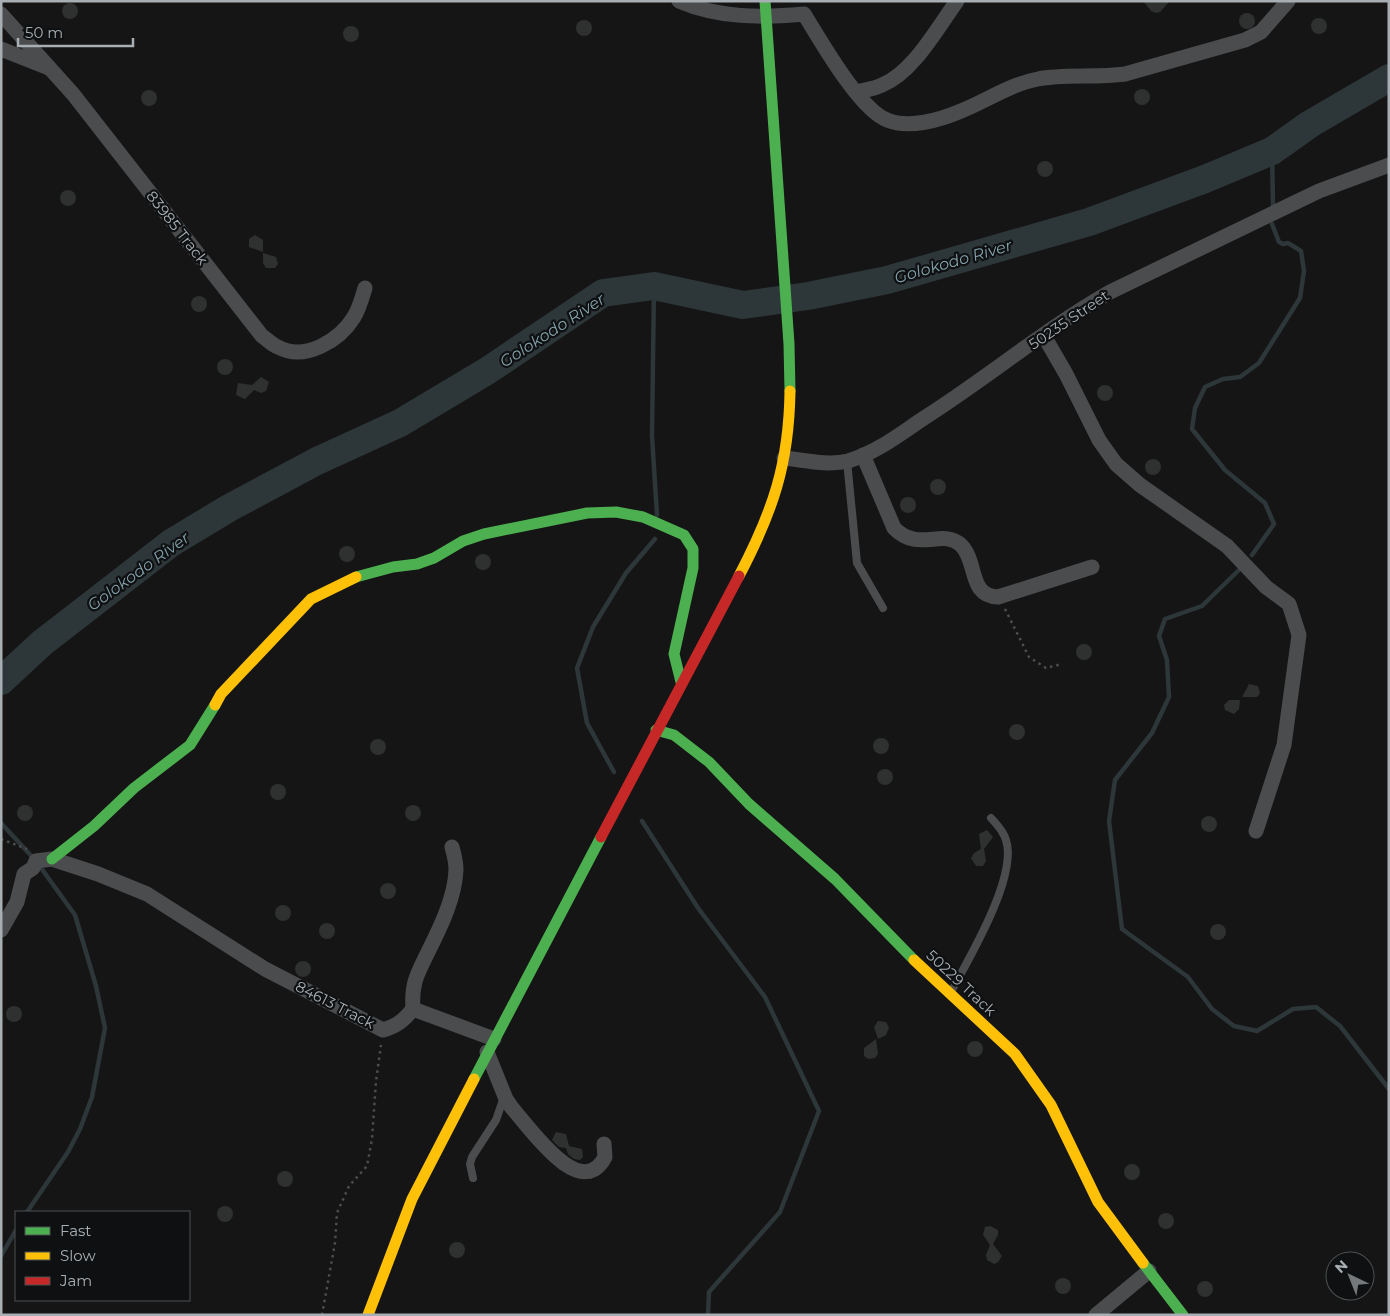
<svg xmlns="http://www.w3.org/2000/svg" width="1390" height="1316" viewBox="0 0 1390 1316" font-family="Montserrat,sans-serif">
	<style>
		.lines { fill: none; stroke-linecap: round; stroke-linejoin: round }
		.stream { stroke: #2d3639; stroke-width: 4.5 }
		.river { stroke: #2d3639; stroke-width: 28 }
		.building { fill: #2f3030 }
		.path { stroke: #4b4d4e; stroke-width: 2.5; stroke-dasharray: 2.5 4; stroke-linecap: butt }
		.lane { stroke: #4a4c4e; stroke-width: 8 }
		.street { stroke: #4a4c4e; stroke-width: 15 }
		.fast { stroke: #4caf50; stroke-width: 11 }
		.slow { stroke: #ffc107; stroke-width: 11 }
		.jam { stroke: #c62828; stroke-width: 11 }
		.labels { text-anchor: middle; stroke-width: 4.5; stroke-linejoin: round; paint-order: stroke }
		.street-label { font-size: 15px; fill: #a8afb4; stroke: #0f1011 }
		.water-label { font-size: 16px; font-style: italic; fill: #83a2ab; stroke: #0f1011 }
	</style>
	<rect width="100%" height="100%" fill="#151515"/>
	<g class="lines">
		<g class="stream">
			<polyline points="1272,151 1273,206"/>
			<polyline points="654,286 652,436 657,515"/>
			<polyline points="1252,555 1274,524 1265,503 1225,470 1192,429 1195,408 1205,387 1223,379 1240,377 1259,363 1300,298 1304,271 1301,251 1288,243 1283,244 1279,242 1272,224"/>
			<polyline points="1242,567 1202,606 1165,619 1159,636 1167,660 1169,697 1152,733 1115,780 1109,821 1122,929 1188,977 1212,1009 1234,1026 1257,1031 1293,1009 1316,1007 1340,1026 1389,1089"/>
			<polyline points="614,772 587,723 577,668 593,627 626,573 655,539"/>
			<polyline points="642,821 698,908 765,997 819,1111 780,1212 709,1292 708,1315"/>
			<polyline points="1,823 36,861 75,915 96,986 105,1028 92,1097 80,1129 68,1152 27,1212"/>
			<polyline points="1,1256 16,1230"/>
		</g>
		<polyline class="river" points="1,681 42,643 171,543 229,508 317,461 400,423 487,371 603,293 654,286 743,305 808,296 887,280 1089,222 1205,179 1272,151 1310,124 1389,78"/>
	</g>
	<g class="building">
		<polygon points="1143,1 1170,1 1160,12 1156,13 1151,11"/>
		<circle cx="70" cy="11" r="8"/>
		<circle cx="1247" cy="21" r="8"/>
		<circle cx="1319" cy="26" r="8"/>
		<circle cx="584" cy="28" r="8"/>
		<circle cx="351" cy="34" r="8"/>
		<circle cx="1142" cy="97" r="8"/>
		<circle cx="149" cy="98" r="8"/>
		<circle cx="1045" cy="169" r="8"/>
		<circle cx="68" cy="198" r="8"/>
		<polygon points="255,235 263,240 263,252 249,247 249,239"/>
		<polygon points="263,253 276,257 278,264 275,268 266,268 263,263"/>
		<circle cx="199" cy="304" r="8"/>
		<circle cx="225" cy="367" r="8"/>
		<polygon points="261,377 269,382 266,391 261,393 254,390 245,399 236,395 238,383 252,385"/>
		<circle cx="1105" cy="393" r="8"/>
		<circle cx="1153" cy="467" r="8"/>
		<circle cx="938" cy="487" r="8"/>
		<circle cx="908" cy="505" r="8"/>
		<circle cx="347" cy="554" r="8"/>
		<circle cx="483" cy="562" r="8"/>
		<circle cx="1084" cy="652" r="8"/>
		<polygon points="1249,684 1258,686 1260,693 1257,697 1242,697"/>
		<polygon points="1229,700 1240,700 1239,709 1234,714 1225,710 1224,705"/>
		<circle cx="1017" cy="732" r="8"/>
		<circle cx="881" cy="746" r="8"/>
		<circle cx="378" cy="747" r="8"/>
		<circle cx="885" cy="777" r="8"/>
		<circle cx="278" cy="792" r="8"/>
		<circle cx="25" cy="813" r="8"/>
		<circle cx="413" cy="813" r="8"/>
		<circle cx="1209" cy="824" r="8"/>
		<polygon points="987,830 993,837 984,849 986,861 983,866 976,866 971,858 974,853 981,849 979,834"/>
		<circle cx="388" cy="891" r="8"/>
		<circle cx="283" cy="913" r="8"/>
		<circle cx="327" cy="931" r="8"/>
		<circle cx="1218" cy="932" r="8"/>
		<circle cx="303" cy="969" r="8"/>
		<circle cx="14" cy="1014" r="8"/>
		<polygon points="878,1021 886,1022 889,1028 886,1035 878,1039 874,1027"/>
		<polygon points="876,1039 878,1054 875,1058 868,1059 864,1056 864,1048"/>
		<circle cx="975" cy="1049" r="8"/>
		<polygon points="556,1132 566,1134 569,1146 582,1149 583,1157 580,1160 574,1159 568,1154 566,1148 559,1147 552,1140"/>
		<circle cx="1132" cy="1172" r="8"/>
		<circle cx="285" cy="1179" r="8"/>
		<circle cx="225" cy="1214" r="8"/>
		<circle cx="1166" cy="1221" r="8"/>
		<polygon points="990,1226 998,1230 998,1235 993,1244 1002,1256 998,1262 994,1264 987,1260 986,1255 990,1245 983,1235 985,1227"/>
		<circle cx="457" cy="1250" r="8"/>
		<circle cx="1063" cy="1286" r="8"/>
		<circle cx="1205" cy="1289" r="8"/>
	</g>
	<g class="lines">
		<g class="path">
			<polyline points="1005,609 1029,657 1046,668 1062,664"/>
			<polyline points="1,839 27,849"/>
			<polyline points="322,1315 335,1243 337,1213 349,1186 367,1166 372,1139 376,1081 381,1045"/>
		</g>
		<g class="lane">
			<polyline points="847,461 857,563 883,608"/>
			<path d="M951,992C969,958 1018,877 1006,840C1003,830 997,825 991,818"/>
			<polyline points="473,1178 470,1164 472,1157 496,1120 504,1097"/>
		</g>
		<g class="street">
			<path d="M679,1C719,18 761,18 804,14C821,41 859,109 887,120C909,129 940,120 961,111C986,101 1011,84 1038,79C1064,74 1096,78 1125,74L1245,40L1261,32L1288,1"/>
			<path d="M1,14L73,94L262,336C267,339 272,345 278,347C305,362 340,340 354,317C359,309 362,298 365,288"/>
			<polyline points="1,49 49,68"/>
			<path d="M856,92C864,90 874,89 882,85C913,73 938,27 957,1"/>
			<polyline points="1044,336 1066,374 1099,440 1116,464 1140,485 1227,546 1266,587 1289,604 1299,635 1284,745 1256,831"/>
			<path d="M863,455L894,528C918,553 943,528 961,545C978,562 968,596 998,597L1092,567"/>
			<path d="M784,458C804,460 828,466 848,461C876,453 900,434 924,418C987,378 1045,329 1110,292L1319,191L1389,165"/>
			<path d="M452,847C454,854 456,862 456,870C455,897 441,926 429,950C418,973 411,982 413,1009L494,1039"/>
			<path d="M1,930L17,902L24,874L33,868L36,861L52,859L98,874L147,894L265,969L383,1030C397,1026 404,1020 413,1009"/>
			<path d="M487,1052L506,1099L512,1108C530,1128 581,1203 605,1157L604,1144"/>
			<polyline points="1096,1315 1149,1271"/>
		</g>
		<g class="fast">
			<polyline points="765,1 789,344 790,391"/>
			<polyline points="356,577 393,567 417,564 434,558 463,541 484,534 587,513 616,512 643,517 684,535 693,549 693,568 674,654 681,682"/>
			<polyline points="656,730 674,735 709,762 749,804 835,879 914,960"/>
			<polyline points="52,859 94,826 134,788 190,745 215,705"/>
			<polyline points="474,1079 601,837"/>
			<polyline points="1143,1263 1183,1315"/>
		</g>
		<g class="slow">
			<path d="M739,576C773,511 789,464 790,391"/>
			<polyline points="215,705 221,694 311,599 356,577"/>
			<polyline points="914,960 1015,1054 1051,1105 1098,1202 1143,1263"/>
			<polyline points="368,1315 412,1199 474,1079"/>
		</g>
		<polyline class="jam" points="601,837 739,576"/>
	</g>
	<g class="labels">
		<g class="street-label">
			<text transform="translate(177 228) rotate(52)" y="5">83985 Track</text>
			<text transform="translate(1069 320) rotate(-34)" y="5">50235 Street</text>
			<text transform="translate(961 983) rotate(43)" y="5">50229 Track</text>
			<text transform="translate(335 1005) rotate(27)" y="5">84613 Track</text>
		</g>
		<g class="water-label">
			<text transform="translate(953 261) rotate(-16)" y="6">Golokodo River</text>
			<text transform="translate(552 330) rotate(-33)" y="6">Golokodo River</text>
			<text transform="translate(138 571) rotate(-36)" y="6">Golokodo River</text>
		</g>
	</g>
	<rect width="1390" height="1316" fill="none" stroke="#a8afb4" stroke-width="5"/>
	<rect x="15" y="1211" width="175" height="90" fill="#0f1011" stroke="#4c5052"/>
	<rect x="25" y="1227" width="25" height="8" fill="#4caf50" stroke="#4c5052"/>
	<text x="60" y="1236" font-size="15" fill="#a8afb4">Fast</text>
	<rect x="25" y="1252" width="25" height="8" fill="#ffc107" stroke="#4c5052"/>
	<text x="60" y="1261" font-size="15" fill="#a8afb4">Slow</text>
	<rect x="25" y="1277" width="25" height="8" fill="#c62828" stroke="#4c5052"/>
	<text x="60" y="1286" font-size="15" fill="#a8afb4">Jam</text>
	<g transform="translate(1350 1276) rotate(317)"><circle r="24" fill="#0f1011" stroke="#4c5052"/>
	<path d="M0-4L9 19L0 12L-9 19Z" fill="#75797c"/>
	<text y="-8" font-size="14" font-weight="bold" text-anchor="middle" fill="#a8afb4">N</text>
	</g>
	<path d="M18 38v8h115v-8" fill="none" stroke="#a8afb4" stroke-width="2.5"/>
	<text x="25" y="38" font-size="15" fill="#a8afb4" stroke="#0f1011" stroke-width="4" paint-order="stroke">50 m</text>
</svg>
